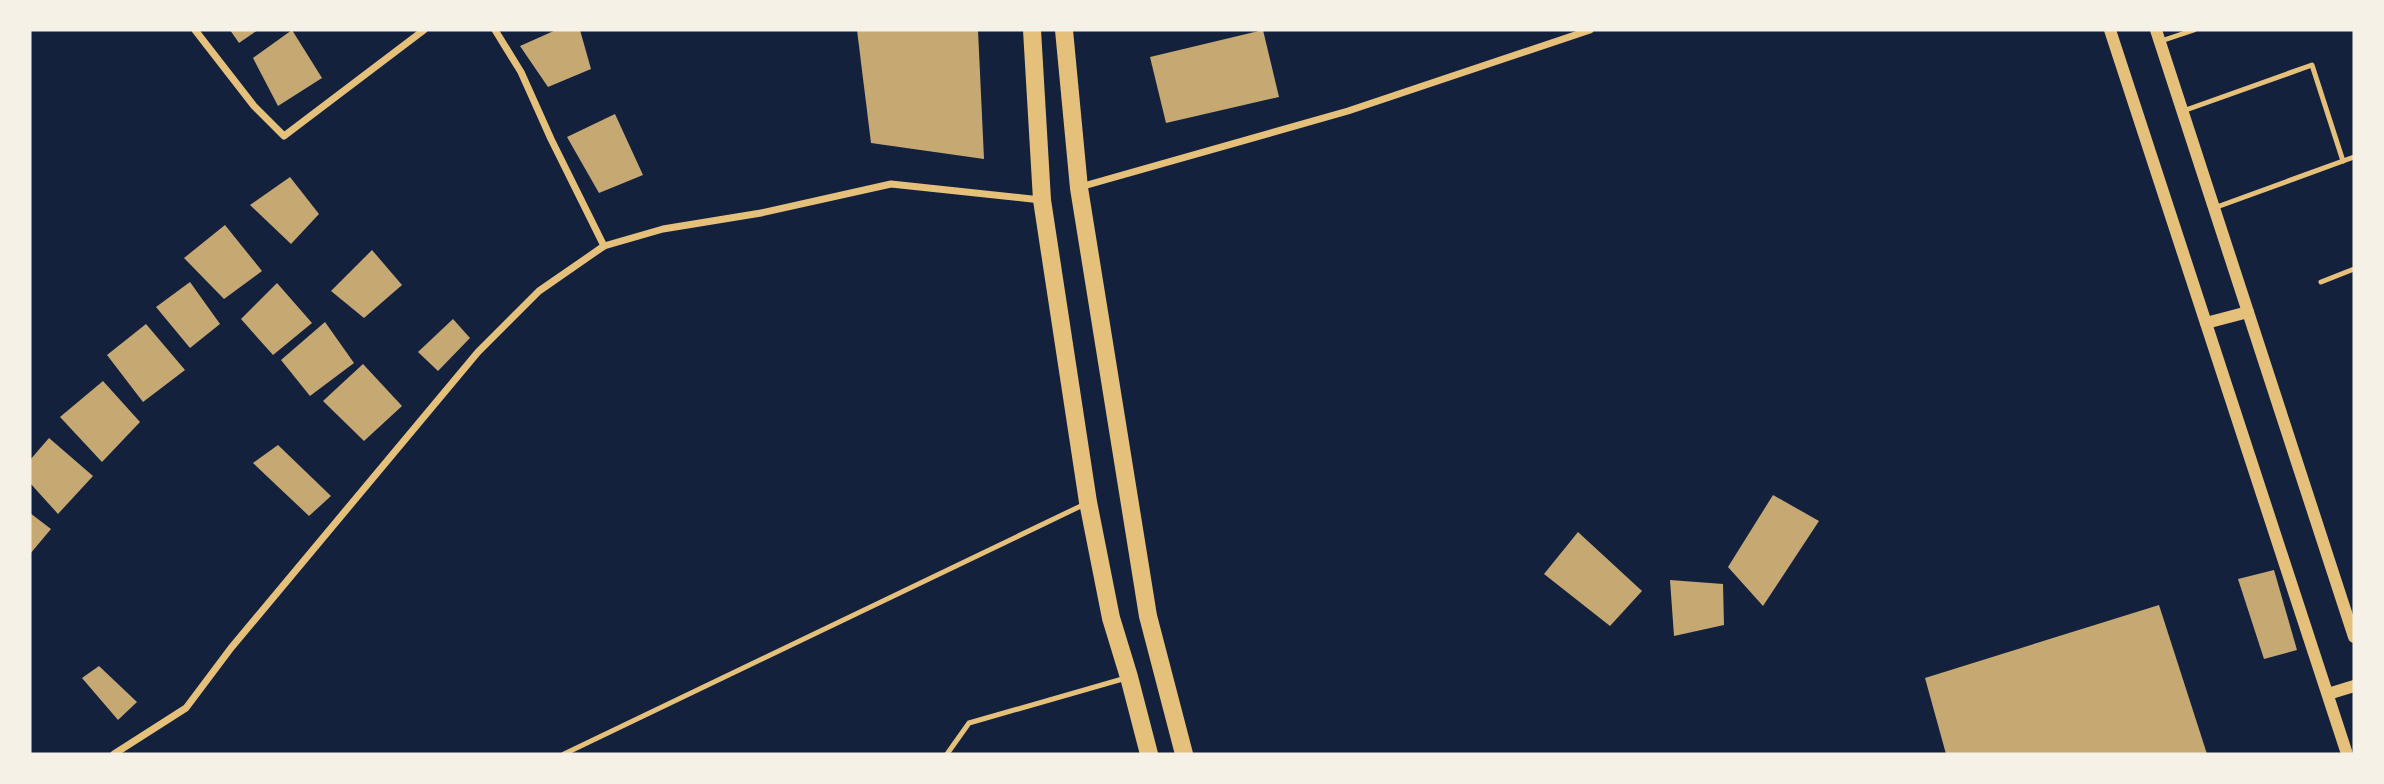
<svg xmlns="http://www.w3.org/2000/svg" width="2384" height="784" viewBox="0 0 2384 784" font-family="Jost,sans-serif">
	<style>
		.building { fill: #c6a872 }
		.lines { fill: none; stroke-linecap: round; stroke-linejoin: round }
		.service { stroke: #e5c07b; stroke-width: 5 }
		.minor { stroke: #e5c07b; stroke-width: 7 }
		.tertiary { stroke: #e5c07b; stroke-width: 12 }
		.primary { stroke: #e5c07b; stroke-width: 18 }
	</style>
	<rect width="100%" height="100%" fill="#14213d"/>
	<g class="building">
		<polygon points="230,30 258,30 239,43"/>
		<polygon points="292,30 322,78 278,106 253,58"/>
		<polygon points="556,30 580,30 591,69 548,87 520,46"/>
		<polygon points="857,30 978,30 984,159 871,143"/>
		<polygon points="1263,30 1279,97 1166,123 1150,57"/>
		<polygon points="615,114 643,175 599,193 567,137"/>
		<polygon points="290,177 319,214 291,244 250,205"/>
		<polygon points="225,225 262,271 224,299 184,258"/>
		<polygon points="372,250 402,285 364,318 331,291"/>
		<polygon points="190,282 220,324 190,348 156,307"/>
		<polygon points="277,283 312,323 273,355 241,319"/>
		<polygon points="453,319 470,338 438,371 418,352"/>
		<polygon points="325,322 354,363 310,396 281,360"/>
		<polygon points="146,324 185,370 143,402 107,355"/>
		<polygon points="363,364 402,406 364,441 323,401"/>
		<polygon points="103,381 140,422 102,462 60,417"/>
		<polygon points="49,438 93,476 58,514 30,483 30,460"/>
		<polygon points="278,445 331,496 309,516 253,463"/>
		<polygon points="1773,495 1819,521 1763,606 1728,567"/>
		<polygon points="30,513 51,529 30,554"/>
		<polygon points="1578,532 1642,591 1610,626 1544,574"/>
		<polygon points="2274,570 2297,650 2264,659 2238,579"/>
		<polygon points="1670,580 1723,584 1724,625 1674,636"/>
		<polygon points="2159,605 2207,754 1946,754 1925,678"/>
		<polygon points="99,666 137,702 118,720 82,678"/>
	</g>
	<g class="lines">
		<g class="service">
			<polyline points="2161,41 2194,30"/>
			<polyline points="2183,111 2312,65 2343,161"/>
			<polyline points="2214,208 2354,157"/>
			<polyline points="2321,282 2354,269"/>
			<polyline points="564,754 1085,504"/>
			<polyline points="947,754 969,723 1126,678"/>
		</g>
		<g class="minor">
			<polyline points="195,30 254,106 284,136 424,30"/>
			<polyline points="495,30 521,72 551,139 604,246"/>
			<polyline points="1080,187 1348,111 1590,30"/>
			<polyline points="114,754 186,708 231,648 478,352 539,291 604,246 663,229 761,213 891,184 1041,200"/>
		</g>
		<g class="tertiary">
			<polyline points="2110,30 2347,754"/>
			<polyline points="2156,30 2354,637"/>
			<polyline points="2206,323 2248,312"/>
			<polyline points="2328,694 2354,686"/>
		</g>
		<g class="primary">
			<polyline points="1032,30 1042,200 1088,502 1111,618 1129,677 1149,754"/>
			<polyline points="1064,30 1079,188 1148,616 1184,754"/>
		</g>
	</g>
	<rect width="2384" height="784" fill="none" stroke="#f6f1e7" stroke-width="63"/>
</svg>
